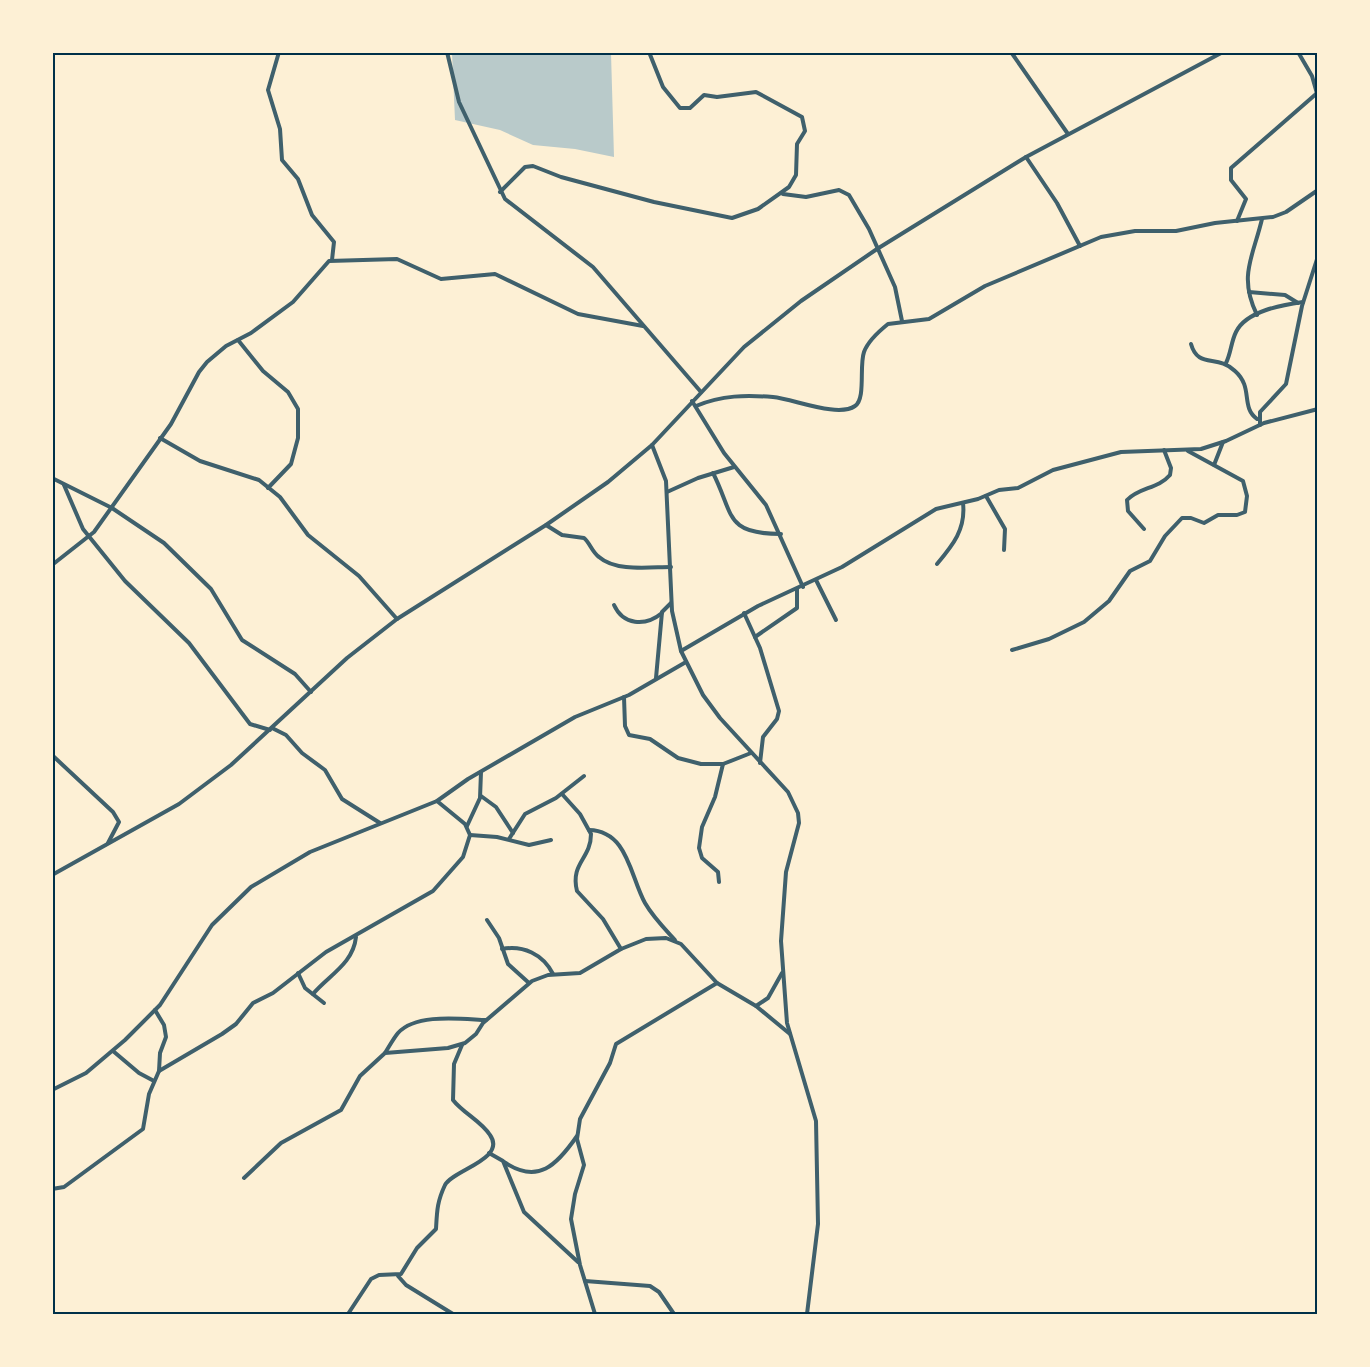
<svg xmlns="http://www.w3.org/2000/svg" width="1370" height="1367" viewBox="0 0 1370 1367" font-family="Manrope,sans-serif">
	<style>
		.green { fill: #b9caca }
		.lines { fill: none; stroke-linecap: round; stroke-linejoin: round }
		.minor { stroke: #3f606c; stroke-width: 4 }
		.neatline { fill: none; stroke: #003049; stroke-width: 2 }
	</style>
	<rect width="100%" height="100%" fill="#fdf0d5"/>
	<polygon class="green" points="452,53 611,53 614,157 575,149 533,145 500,130 455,120"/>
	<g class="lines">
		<g class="minor">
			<polyline points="279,52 268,90 280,129 282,160 298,179 312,215 334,242 332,260"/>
			<polyline points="447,52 459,102 505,199 593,267 701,392"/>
			<polyline points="1011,52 1068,134"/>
			<polyline points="1298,52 1312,76 1318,97"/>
			<polyline points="1026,157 1057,203 1080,246"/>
			<polyline points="500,192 525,167 533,166 561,177 654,202 732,218 758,209 789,187 796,175 797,144 805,131 802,117 756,92 717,97 704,95 690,108 680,108 663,87 649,52"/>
			<polyline points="783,194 806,197 839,190 849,195 869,229 895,287 902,321"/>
			<polyline points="1237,221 1246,199 1231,180 1231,168 1316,94"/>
			<polyline points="1249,292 1285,295 1298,303"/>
			<path d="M1257,315C1238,276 1253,257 1262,219"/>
			<polyline points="238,340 263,371 288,392 298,409 298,438 291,464 268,488"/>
			<path d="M1191,344C1198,369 1217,354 1235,371C1254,388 1240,406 1257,419"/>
			<path d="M1226,363C1231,353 1231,342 1236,332C1246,311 1282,305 1303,302"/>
			<polyline points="692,401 724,453 766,505 803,587"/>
			<path d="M696,406C722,395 746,395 773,397C794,399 838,418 855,406C866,399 859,366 864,352C868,341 878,332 888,324L929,319L985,286L1101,237L1135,231H1176L1215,223L1273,217L1286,212L1318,190"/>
			<polyline points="1260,425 1260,412 1286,384 1302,306 1318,256"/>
			<polyline points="160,438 200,461 259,480 280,497 308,535 359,576 397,619"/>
			<polyline points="652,445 666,481 672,611 681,651 703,695 720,718 788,792 798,813 799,823 786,872 781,941 787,1023 816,1121 818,1224 807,1314"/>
			<polyline points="1214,465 1223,442"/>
			<path d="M713,473C734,514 724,534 781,534"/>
			<polyline points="54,479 112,508 164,543 211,589 242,640 295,674 311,692"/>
			<polyline points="64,485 83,529 125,581 189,643 250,724 270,730"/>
			<polyline points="667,492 698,478 734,467"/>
			<polyline points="986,496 1005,529 1004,550"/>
			<path d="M546,525L562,535L584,538C590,543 592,552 599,557C616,572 650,567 671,567"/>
			<path d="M1144,529L1128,511L1127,500C1139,487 1158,489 1170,475L1171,468L1164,450"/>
			<path d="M937,564C953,545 966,529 963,503"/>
			<polyline points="52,565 94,532 171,424 199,372 207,362 226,346 251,333 293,302 329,261 397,259 441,279 495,274 578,314 643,326"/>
			<polyline points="816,580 836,620"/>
			<path d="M614,605C623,625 645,627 662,613"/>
			<polyline points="744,613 760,648 779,711 777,719 763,737 760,763"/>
			<polyline points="755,637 797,608 797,589"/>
			<polyline points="1012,650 1049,639 1084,622 1109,601 1130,571 1150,561 1165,536 1182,518 1191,518 1204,523 1218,515 1237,515 1245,512 1247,496 1243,481 1188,451"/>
			<polyline points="681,651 758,606 842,567 936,509 978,499 999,490 1018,488 1053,470 1121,452 1201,449 1226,441 1264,423 1318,409"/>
			<polyline points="656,678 662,612 671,603"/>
			<polyline points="624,697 625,726 629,735 650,739 678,758 701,764 723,764 751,753"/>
			<polyline points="272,728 286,735 302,753 325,770 342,799 380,823"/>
			<polyline points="52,755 113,812 119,822 108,843"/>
			<path d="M562,794L580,814L591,834C591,859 570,863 577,891L603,919L621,949"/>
			<polyline points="481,796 496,807 513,833"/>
			<polyline points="467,826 480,798 481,772"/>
			<path d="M589,830C628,831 630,876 645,903C653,917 664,928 675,940"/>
			<polyline points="470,835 497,837 529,845 551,840"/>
			<polyline points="509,839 525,814 556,798 584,776"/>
			<polyline points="52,875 179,804 231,765 347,658 397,619 546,525 608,482 652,445 744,347 801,301 877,249 1026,157 1223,52"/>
			<polyline points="719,882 718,872 702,858 699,848 702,827 715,797 723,764"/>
			<polyline points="487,920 499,938 508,964 529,983"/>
			<path d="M502,949C523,945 543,954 553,974"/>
			<polyline points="298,973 305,988 324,1003"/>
			<path d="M313,994C329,975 353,964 356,937"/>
			<polyline points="756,1006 768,998 782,973"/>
			<polyline points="113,1051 139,1073 154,1081"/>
			<path d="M385,1053C389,1047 393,1039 398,1033C416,1013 461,1019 486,1020"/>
			<polyline points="159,1071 222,1034 236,1024 253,1003 273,993 326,952 433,891 463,857 470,835 465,824 437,801"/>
			<polyline points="52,1090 86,1073 125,1040 160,1005 212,925 251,887 310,852 437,801 468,779 575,717 629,695 686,662"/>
			<polyline points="489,1153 503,1161 524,1212 578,1262"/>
			<path d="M504,1162C538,1185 557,1165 577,1136"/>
			<polyline points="244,1178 281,1143 341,1110 360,1076 385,1053 448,1048 465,1043 476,1034 483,1023 532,981 548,975 580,973 621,949 646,939 666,938 681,944 717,983 756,1006 790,1034"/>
			<polyline points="52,1189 64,1187 143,1129 149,1094 159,1071 160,1053 166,1037 164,1025 155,1010"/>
			<polyline points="398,1276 406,1285 453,1314"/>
			<polyline points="585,1281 650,1286 659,1292 674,1314"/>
			<path d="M348,1314L371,1279L379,1275L401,1274L417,1248L436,1229C437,1211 437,1202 445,1185C453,1170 507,1159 490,1135C481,1121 463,1113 453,1100L454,1064L462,1045"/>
			<polyline points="595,1314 580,1265 571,1219 575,1194 584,1165 577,1139 580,1119 610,1063 616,1044 717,983"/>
		</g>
	</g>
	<rect width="1370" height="1367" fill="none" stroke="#fdf0d5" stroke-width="108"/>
	<rect x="54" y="54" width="1262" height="1259" class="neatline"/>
</svg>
